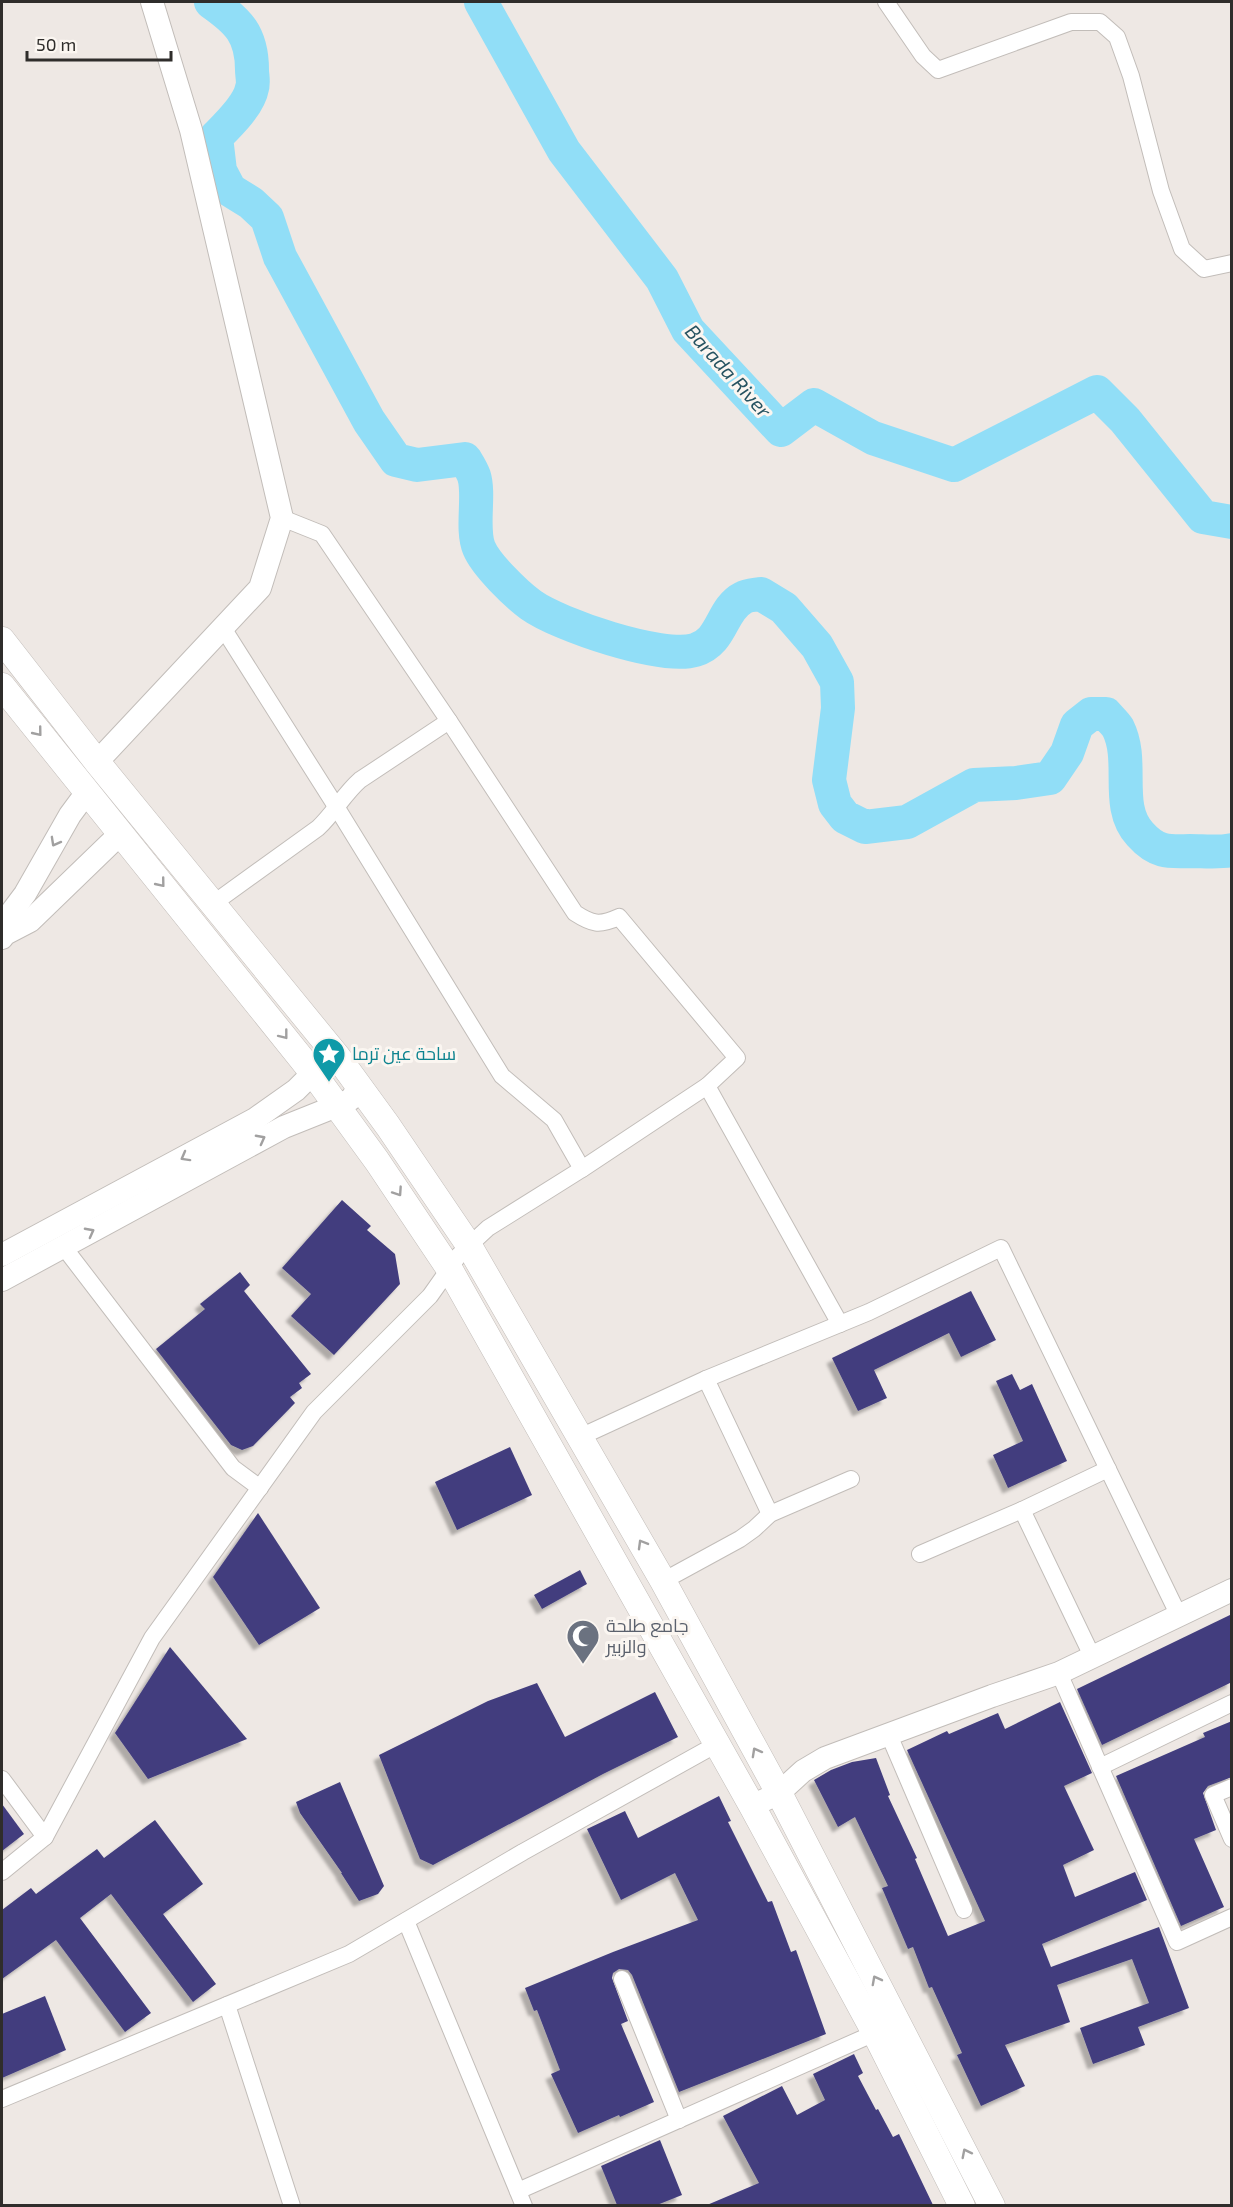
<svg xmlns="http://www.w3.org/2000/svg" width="1233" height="2207" viewBox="0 0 1233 2207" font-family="'Exo 2',Cairo,sans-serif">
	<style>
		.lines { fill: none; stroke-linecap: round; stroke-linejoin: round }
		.river { stroke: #91def7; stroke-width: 34 }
		.building { fill: #423e7e; filter: url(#shadow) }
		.street-casing { stroke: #c2bdb9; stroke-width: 18 }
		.secondary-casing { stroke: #c2bdb9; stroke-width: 24 }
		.primary-casing { stroke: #c2bdb9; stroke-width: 27 }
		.street { stroke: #fff; stroke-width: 16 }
		.secondary { stroke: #fff; stroke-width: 22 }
		.primary { stroke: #fff; stroke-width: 26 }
		.oneway { stroke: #a1a0a0 }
		.labels { text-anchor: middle; stroke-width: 6; stroke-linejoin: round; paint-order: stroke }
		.culture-label { font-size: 18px; fill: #0d838f; stroke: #fbf6f1; text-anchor: start }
		.worship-label { font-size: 18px; fill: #5b616d; stroke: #fbf6f1; text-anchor: start }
		.water-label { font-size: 20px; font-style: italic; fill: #265361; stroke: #fbf6f1 }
	</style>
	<defs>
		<filter id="shadow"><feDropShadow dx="-5.5" dy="5.5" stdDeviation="1.5" flood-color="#0004"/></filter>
	</defs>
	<rect width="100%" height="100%" fill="#eee8e4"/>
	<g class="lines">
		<g class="river">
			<path d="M211,2C238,21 252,34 252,70C252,75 254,83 252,88C249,105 228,125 216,137L220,171L230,190L251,203L267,218L280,257L369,421L396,460L417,465L465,459C468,464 472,470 474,476C480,495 471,529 479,548C486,565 516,594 531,605C559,625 662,660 695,650C723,642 721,609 743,598C748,595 756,595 761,594L784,608L817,646L837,682L838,708L829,780L835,804L845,817L865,827L907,822L974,785L1016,783L1050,778L1067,753L1077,725L1091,714H1106C1110,719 1115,723 1118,728C1135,762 1114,806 1140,834C1156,852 1167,852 1190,851C1203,851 1218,853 1232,850"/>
			<polyline points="481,2 564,151 662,279 688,330 781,430 814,405 873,438 954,465 1097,392 1125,420 1203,517 1232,522"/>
		</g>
	</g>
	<g class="building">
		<polygon points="342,1200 371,1226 367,1230 395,1254 400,1284 334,1355 291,1316 311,1294 282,1268"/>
		<polygon points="240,1272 250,1285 244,1291 311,1374 299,1383 302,1388 290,1397 295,1403 253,1446 242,1450 231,1445 156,1349 205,1309 200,1304"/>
		<polygon points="971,1291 996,1340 961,1357 949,1333 874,1370 887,1398 858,1411 832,1358"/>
		<polygon points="1012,1374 1020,1390 1032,1384 1067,1461 1008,1488 993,1455 1023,1441 996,1381"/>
		<polygon points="510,1447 532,1495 457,1530 435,1482"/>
		<polygon points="258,1513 320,1608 259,1645 213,1577"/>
		<polygon points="580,1570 587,1584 542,1609 534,1595"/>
		<polygon points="1232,1614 1232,1682 1102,1745 1077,1689"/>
		<polygon points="170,1647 247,1739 148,1779 115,1733"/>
		<polygon points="537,1683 565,1737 655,1692 678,1737 603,1774 433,1865 420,1859 379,1755 488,1701"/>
		<polygon points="1060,1702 1092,1773 1064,1786 1094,1850 1063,1865 1075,1897 1135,1872 1147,1900 1042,1944 1051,1967 1159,1927 1189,2008 1138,2027 1145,2045 1093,2064 1080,2028 1149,2003 1132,1959 1057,1985 1070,2022 1005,2045 1025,2086 981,2106 957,2055 962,2053 932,1987 929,1988 913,1947 908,1949 882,1888 888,1886 855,1817 838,1827 814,1780 831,1770 852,1762 876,1758 890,1795 888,1796 917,1858 915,1859 948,1936 985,1921 907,1750 947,1731 949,1734 998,1713 1005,1729"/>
		<polygon points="1232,1721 1232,1777 1208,1786 1203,1793 1216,1830 1194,1839 1224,1907 1181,1926 1116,1776 1205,1737 1203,1733"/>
		<polygon points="340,1782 384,1886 378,1894 359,1901 341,1873 342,1873 300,1813 296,1802"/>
		<polygon points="719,1796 731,1821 728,1822 768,1902 772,1901 791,1952 796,1950 826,2034 679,2092 632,1975 628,1970 619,1969 613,1973 612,1978 628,2021 621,2024 654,2102 620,2117 619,2115 578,2133 551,2074 560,2070 537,2010 534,2011 525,1988 613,1952 698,1920 675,1873 621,1900 587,1829 625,1811 638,1838"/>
		<polygon points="2,1804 24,1834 2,1851"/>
		<polygon points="155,1820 203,1884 163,1914 216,1984 193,2002 111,1894 80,1918 151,2013 125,2032 56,1940 2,1979 2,1910 31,1888 36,1894 97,1849 104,1858"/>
		<polygon points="45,1996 66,2050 2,2078 2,2014"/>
		<polygon points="854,2054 863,2073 858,2076 876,2110 878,2109 893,2137 899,2134 933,2205 707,2205 759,2183 723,2116 782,2086 797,2115 825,2100 813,2074"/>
		<polygon points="660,2140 682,2195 657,2205 617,2205 601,2166"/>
	</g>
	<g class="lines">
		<g class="street-casing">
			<g id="street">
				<polyline points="886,2 923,56 938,70 1071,22 1100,22 1117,37 1131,76 1161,191 1182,249 1204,269 1232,263"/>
				<polyline points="223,628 337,808 502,1076 554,1120 582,1169"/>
				<path d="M214,903L318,828C334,813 344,794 360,780L449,721"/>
				<polyline points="707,1086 840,1324"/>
				<polyline points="63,1246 233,1468 260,1488"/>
				<polyline points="706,1379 770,1514"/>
				<polyline points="580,1437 706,1379 869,1312 1001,1248 1179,1616"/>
				<polyline points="1022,1510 1093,1658"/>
				<polyline points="920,1554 1022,1510 1108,1469"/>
				<polyline points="663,1581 740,1539 754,1529 770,1514 851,1479"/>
				<polyline points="1059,1673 1177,1942 1232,1917"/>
				<polyline points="889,1735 964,1910"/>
				<polyline points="1100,1767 1232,1703"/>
				<polyline points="2,1779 45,1837"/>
				<polyline points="1232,1787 1213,1795 1232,1839"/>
				<path d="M2,1872L45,1837L152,1638L314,1412L430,1296L459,1255L488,1228L582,1169L707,1086L737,1058L619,917C599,926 592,924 575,913L449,721L322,534L282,518"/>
				<polyline points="406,1921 524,2206"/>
				<polyline points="622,1979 679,2120"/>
				<polyline points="227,2005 292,2206"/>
				<polyline points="2,2099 349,1954 523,1852 717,1744"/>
				<polyline points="518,2191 884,2029"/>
			</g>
		</g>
		<g class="secondary-casing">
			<g id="secondary">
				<polyline points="97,762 260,588 282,518 191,130 152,2"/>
				<polyline points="5,934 6,923 10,914 25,894 70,815 87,792"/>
				<polyline points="2,938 5,934 30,921 120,834"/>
				<polyline points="2,1255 255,1119 296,1090 324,1062 337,1056"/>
				<polyline points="2,1280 284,1127 344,1103 351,1099 360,1086"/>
				<polyline points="752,1806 779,1793 803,1771 825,1758 992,1696 1059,1673 1232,1590"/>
			</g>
		</g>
		<g class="primary-casing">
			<g id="primary">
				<polyline points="2,640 97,762 337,1056 388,1126 468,1244 663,1581 779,1793 992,2206"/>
				<polyline points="2,686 313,1073 377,1161 450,1270 752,1806 875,2033 962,2206"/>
			</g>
		</g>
		<use href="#street" class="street"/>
		<use href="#secondary" class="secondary"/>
		<use href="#primary" class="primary"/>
	</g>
	<defs><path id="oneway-chevron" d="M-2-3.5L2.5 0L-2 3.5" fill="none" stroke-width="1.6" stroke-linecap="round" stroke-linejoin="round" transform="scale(1.5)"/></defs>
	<g class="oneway">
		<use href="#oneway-chevron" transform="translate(38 732) rotate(51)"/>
		<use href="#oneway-chevron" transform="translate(55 842) rotate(119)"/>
		<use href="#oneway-chevron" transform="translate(161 883) rotate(51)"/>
		<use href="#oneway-chevron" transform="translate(284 1035) rotate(52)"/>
		<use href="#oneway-chevron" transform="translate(261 1139) rotate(-28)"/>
		<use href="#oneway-chevron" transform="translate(185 1157) rotate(151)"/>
		<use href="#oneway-chevron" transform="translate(398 1192) rotate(56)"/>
		<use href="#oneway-chevron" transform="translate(90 1232) rotate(-28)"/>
		<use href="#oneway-chevron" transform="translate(642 1544) rotate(-120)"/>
		<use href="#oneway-chevron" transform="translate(756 1752) rotate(-119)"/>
		<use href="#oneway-chevron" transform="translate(876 1980) rotate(-118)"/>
		<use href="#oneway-chevron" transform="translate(966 2153) rotate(-117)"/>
	</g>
	<defs>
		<g id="sight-pin" transform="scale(1.725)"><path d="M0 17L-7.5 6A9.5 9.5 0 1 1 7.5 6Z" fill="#0f9aa8" stroke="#fbf6f1"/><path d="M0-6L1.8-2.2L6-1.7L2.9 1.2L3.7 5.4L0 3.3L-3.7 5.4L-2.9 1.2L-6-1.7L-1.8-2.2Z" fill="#fff"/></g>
		<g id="mosque-pin" transform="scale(1.725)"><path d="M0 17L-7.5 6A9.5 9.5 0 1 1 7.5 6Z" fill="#6b7280" stroke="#fbf6f1"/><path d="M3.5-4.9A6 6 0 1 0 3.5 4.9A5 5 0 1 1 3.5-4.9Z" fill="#fff"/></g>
	</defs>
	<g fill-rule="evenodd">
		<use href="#sight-pin" x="329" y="1054"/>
		<use href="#mosque-pin" x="583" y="1636"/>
	</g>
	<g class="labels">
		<g class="culture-label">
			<text x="352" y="1060">ساحة عين ترما</text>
		</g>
		<g class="worship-label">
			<text x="606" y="1632">جامع طلحة<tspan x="606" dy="21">والزبير</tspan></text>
		</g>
		<g class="water-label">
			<text transform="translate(728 371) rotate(48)" y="7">Barada River</text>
		</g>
	</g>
	<rect width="1233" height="2207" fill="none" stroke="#2f2d2b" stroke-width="6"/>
	<path d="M27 51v9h144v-9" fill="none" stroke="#2f2d2b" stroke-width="3"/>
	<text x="36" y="51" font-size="18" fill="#2f2d2b" stroke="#fbf6f1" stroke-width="4.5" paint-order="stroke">50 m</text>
</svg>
